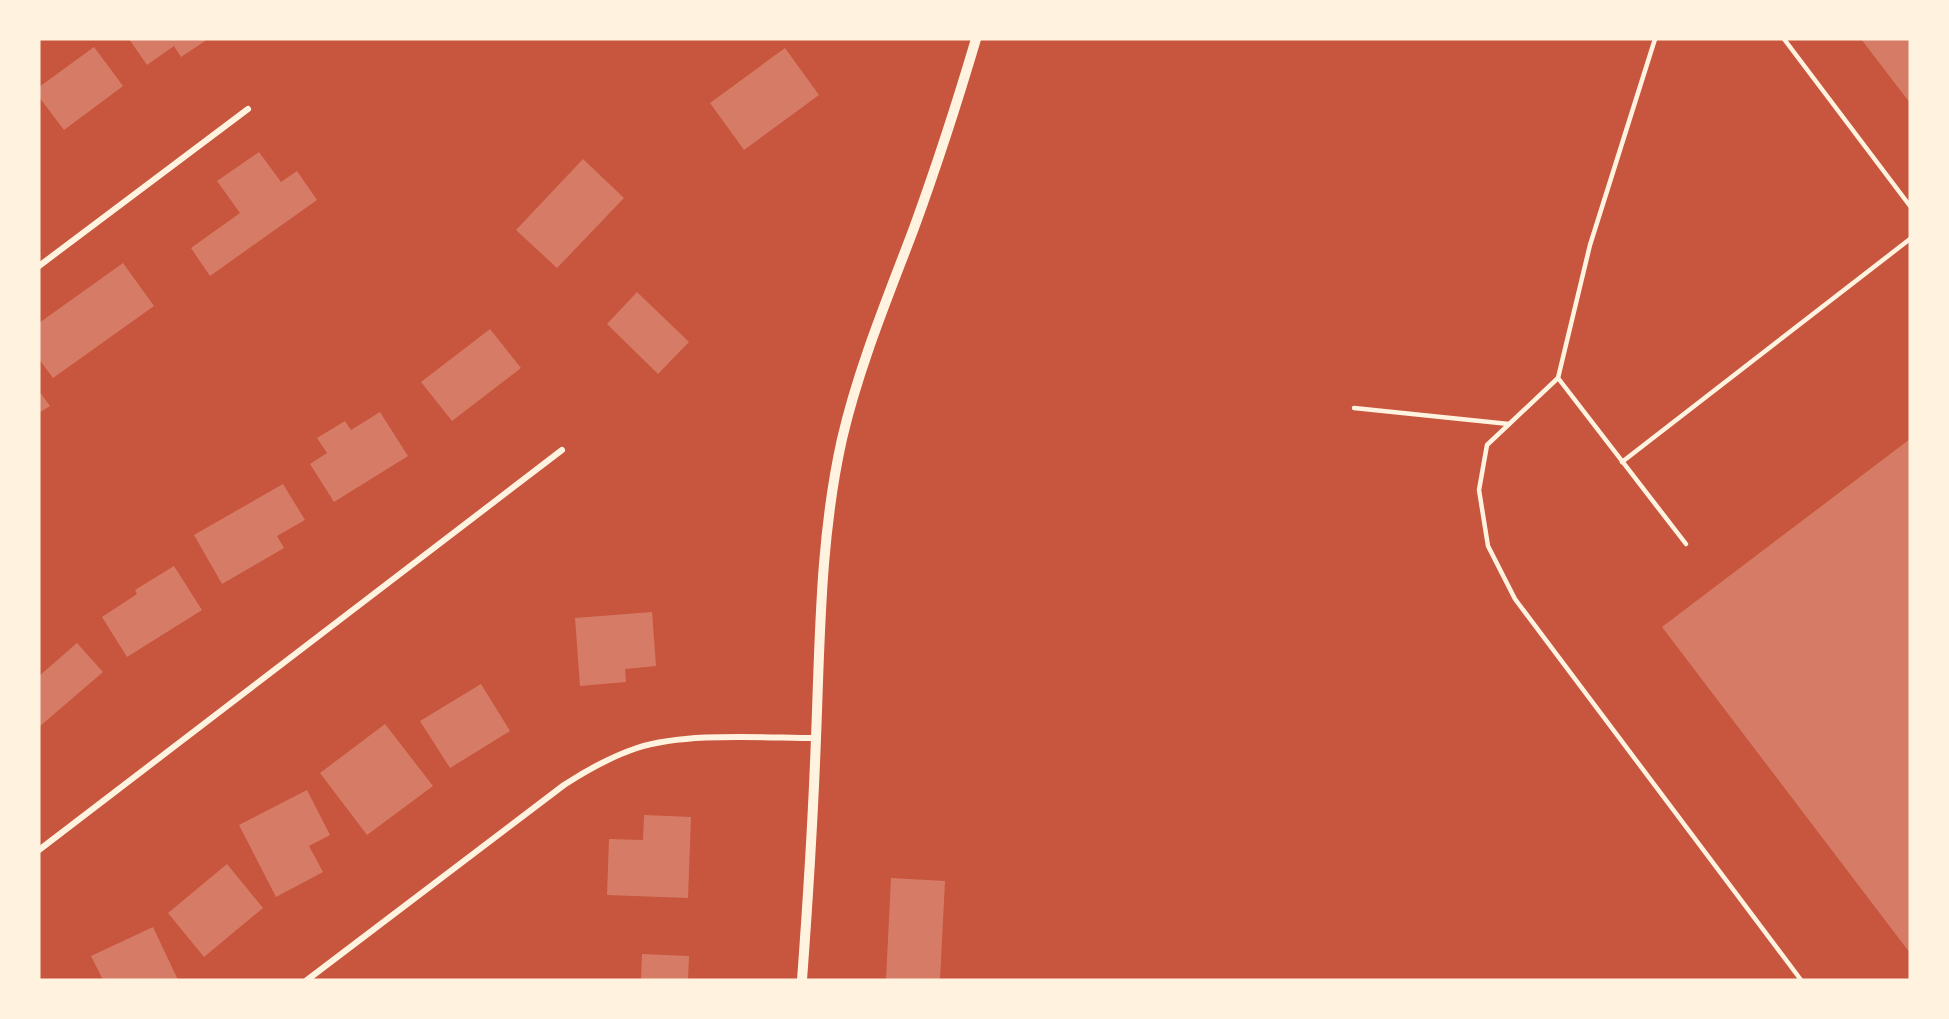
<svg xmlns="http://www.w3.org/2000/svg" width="1949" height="1019" viewBox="0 0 1949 1019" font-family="Quicksand,sans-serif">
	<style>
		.building { fill: #d67c66 }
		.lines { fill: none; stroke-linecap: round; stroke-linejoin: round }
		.service { stroke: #fff3e0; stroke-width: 4.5 }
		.minor { stroke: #fff3e0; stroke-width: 6 }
		.tertiary { stroke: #fff3e0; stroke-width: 10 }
	</style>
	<rect width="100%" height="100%" fill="#c8553d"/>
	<g class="building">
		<polygon points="129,39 208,39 181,57 174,46 147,65"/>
		<polygon points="1861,39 1910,39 1910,103"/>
		<polygon points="94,47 123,86 64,130 39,97 39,87"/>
		<polygon points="785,48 819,95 744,150 710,103"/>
		<polygon points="259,152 281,182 297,171 317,200 210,276 191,248 240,213 217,181"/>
		<polygon points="583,159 624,198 557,268 516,230"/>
		<polygon points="123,263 154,306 53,378 39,359 39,323"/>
		<polygon points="637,292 689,342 658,374 607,324"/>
		<polygon points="490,329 521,368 452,421 421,382"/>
		<polygon points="39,391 50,406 39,413"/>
		<polygon points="380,412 408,456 334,502 310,464 327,453 317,438 345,421 351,430"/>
		<polygon points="1910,439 1910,953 1662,627"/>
		<polygon points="283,484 305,520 277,536 284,548 222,584 194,535"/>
		<polygon points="174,566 202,610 127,657 102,617 137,594 135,590"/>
		<polygon points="652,612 656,666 625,669 626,682 580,686 575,618"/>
		<polygon points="77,643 103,672 39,727 39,676"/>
		<polygon points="481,684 510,731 450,768 420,721"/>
		<polygon points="385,724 433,786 367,835 320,773"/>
		<polygon points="307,790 330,835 309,846 323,872 276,897 239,825"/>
		<polygon points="644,815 691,817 688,898 607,895 609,839 643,840"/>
		<polygon points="227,864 263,908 204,957 168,913"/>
		<polygon points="891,878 945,881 940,980 886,980"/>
		<polygon points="153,927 178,980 103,980 91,956"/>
		<polygon points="642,954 689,956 688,980 641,980"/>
	</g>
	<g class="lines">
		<g class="service">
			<polyline points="1655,39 1590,245 1558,378 1487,445 1479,490 1488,546 1515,599 1801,980"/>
			<polyline points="1784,39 1910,206"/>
			<polyline points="1558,378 1686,544"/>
			<polyline points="1354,408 1509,424"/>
			<polyline points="1622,462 1910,239"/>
		</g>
		<g class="minor">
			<polyline points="39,266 248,109"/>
			<polyline points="39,850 562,450"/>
			<path d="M307,980L564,785C587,770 610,757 637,748C687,732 763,738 816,738"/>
		</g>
		<path class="tertiary" d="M802,980C808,899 813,819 816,738C820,638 820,537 842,439C859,366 888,297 914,228C937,165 957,103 976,39"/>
	</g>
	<rect width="1949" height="1019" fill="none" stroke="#fff3e0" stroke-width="81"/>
</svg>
